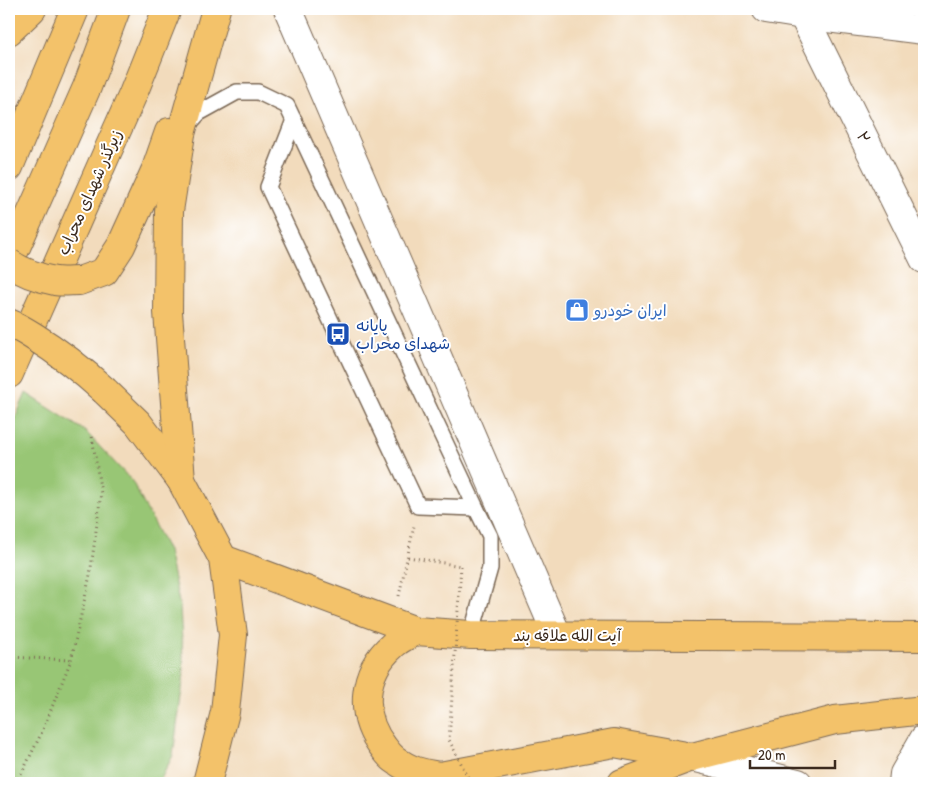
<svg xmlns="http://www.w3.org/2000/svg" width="933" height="792" viewBox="0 0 933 792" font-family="'Patrick Hand','Playpen Sans Arabic',sans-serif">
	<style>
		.green { fill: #98c675; stroke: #6a784a }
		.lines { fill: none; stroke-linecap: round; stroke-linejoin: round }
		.service-casing { stroke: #7b6855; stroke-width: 18 }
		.minor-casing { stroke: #7b6855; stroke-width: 30 }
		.tertiary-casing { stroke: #7b6855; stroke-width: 30 }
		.primary-casing { stroke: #7b6855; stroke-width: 30 }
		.path { stroke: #7b6855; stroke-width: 3; stroke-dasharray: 1 4; stroke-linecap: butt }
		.service { stroke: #fff; stroke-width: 15 }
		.minor { stroke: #fff; stroke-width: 28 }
		.tertiary { stroke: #fff; stroke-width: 28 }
		.primary { stroke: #f3c26a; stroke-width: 28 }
		.primary-bridge-casing { stroke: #7b6855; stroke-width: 30; stroke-linecap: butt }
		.path-bridge { stroke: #7b6855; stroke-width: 3; stroke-dasharray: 1 4; stroke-linecap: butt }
		.primary-bridge { stroke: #f3c26a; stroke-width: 28 }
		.labels { text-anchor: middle; stroke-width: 4; stroke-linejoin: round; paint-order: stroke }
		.street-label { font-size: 16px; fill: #3b2a1e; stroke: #fff }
		.shop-label { font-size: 16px; fill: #366cbe; stroke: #fff; text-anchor: start }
		.transit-label { font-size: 16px; fill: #164399; stroke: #fff; text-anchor: start }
	</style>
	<rect width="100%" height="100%" fill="#fff"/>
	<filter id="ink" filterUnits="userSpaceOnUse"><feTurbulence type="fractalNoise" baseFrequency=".02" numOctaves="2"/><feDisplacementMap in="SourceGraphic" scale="10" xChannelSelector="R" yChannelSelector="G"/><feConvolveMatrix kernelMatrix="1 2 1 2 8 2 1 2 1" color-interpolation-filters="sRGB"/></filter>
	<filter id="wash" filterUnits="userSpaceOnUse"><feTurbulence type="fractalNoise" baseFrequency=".0096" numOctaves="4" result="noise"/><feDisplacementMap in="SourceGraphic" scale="20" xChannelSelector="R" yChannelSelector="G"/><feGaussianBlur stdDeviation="1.12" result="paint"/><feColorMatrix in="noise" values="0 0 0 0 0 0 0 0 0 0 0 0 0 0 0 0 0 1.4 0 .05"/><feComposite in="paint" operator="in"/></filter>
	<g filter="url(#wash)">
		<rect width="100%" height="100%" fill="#f2dbbc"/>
		<polygon class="green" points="26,393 85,431 132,481 168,551 180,607 184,674 173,755 159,783 9,783 9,433"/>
	</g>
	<g filter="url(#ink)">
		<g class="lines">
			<g class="service-casing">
				<g id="service">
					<polyline points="294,120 268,187 418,506 476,508"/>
					<polyline points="188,125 199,113 237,92 258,92 287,106 476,508 490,536 490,568 471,635"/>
				</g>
			</g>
			<g class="minor-casing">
				<g id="minor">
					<polyline points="288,9 557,635"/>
					<polyline points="766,9 803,15 924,30"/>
					<polyline points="803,15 924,259"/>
				</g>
			</g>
			<g class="tertiary-casing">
				<g id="tertiary">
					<polyline points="692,757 798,783"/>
					<polyline points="903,783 904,774 924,739"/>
				</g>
			</g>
			<g class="primary-casing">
				<g id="primary">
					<polyline points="9,31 32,9"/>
					<polyline points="9,167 75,9"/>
					<polyline points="9,263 87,87 116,9"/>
					<polyline points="79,281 104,272 121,246 156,169 169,132"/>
					<polyline points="9,374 133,94 167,9"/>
					<polyline points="105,391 138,423 181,480 223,559 233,635 225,712 207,783"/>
					<polyline points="181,480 168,312 169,211 181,134 216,9"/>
					<polyline points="223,559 416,631 471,635 924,637"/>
					<path d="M416,631C408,635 399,639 393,645C362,672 358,716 384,748C387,752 390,756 394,759C410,771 421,773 440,776L614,743L692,757"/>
					<polyline points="622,783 692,757 835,720 924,710"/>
				</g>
			</g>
			<g class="path">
				<polyline points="408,557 461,566"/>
				<polyline points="399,596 414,526"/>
				<polyline points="9,657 71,660"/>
				<polyline points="17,783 42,732 71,660 90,575 101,494 92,436"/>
			</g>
			<use href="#service" class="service"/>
			<use href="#minor" class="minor"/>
			<use href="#tertiary" class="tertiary"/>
			<use href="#primary" class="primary"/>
			<g class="primary-bridge-casing">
				<g id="primary-bridge">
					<path d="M9,263C22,272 39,278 55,281C63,282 71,281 79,281"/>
					<path d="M9,323C17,326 25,331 33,336C59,352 82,370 105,391"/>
				</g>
			</g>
			<polyline class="path-bridge" points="461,566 449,740 471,783"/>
			<use href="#primary-bridge" class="primary-bridge"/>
		</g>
	</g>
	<defs>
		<g id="shop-square" transform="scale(1.25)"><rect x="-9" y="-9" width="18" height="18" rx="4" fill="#3f7fe0" stroke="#fff"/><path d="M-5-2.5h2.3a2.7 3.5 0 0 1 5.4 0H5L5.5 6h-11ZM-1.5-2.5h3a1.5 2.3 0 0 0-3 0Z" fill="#fff"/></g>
		<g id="bus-square" transform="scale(1.25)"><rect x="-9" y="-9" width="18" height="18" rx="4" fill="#1a4fb4" stroke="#fff"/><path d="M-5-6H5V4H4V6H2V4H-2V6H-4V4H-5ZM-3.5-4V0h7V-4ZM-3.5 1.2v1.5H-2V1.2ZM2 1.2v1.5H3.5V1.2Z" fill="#fff"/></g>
	</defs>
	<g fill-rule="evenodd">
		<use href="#shop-square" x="577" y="310"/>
		<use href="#bus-square" x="338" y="334"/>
	</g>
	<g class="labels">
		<g class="street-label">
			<text transform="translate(864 137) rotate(64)" y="6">۲</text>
			<text transform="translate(89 192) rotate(-66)" y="6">زیرگذر شهدای محراب</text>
			<text x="567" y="641">آیت الله علاقه بند</text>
		</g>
		<g class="shop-label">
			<text x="594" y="316">ایران خودرو</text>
		</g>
		<g class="transit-label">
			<text x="356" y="331">پایانه<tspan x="356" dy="18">شهدای محراب</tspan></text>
		</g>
	</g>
	<rect width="933" height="792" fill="none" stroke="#fff" stroke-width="30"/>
	<path d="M750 760v8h85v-8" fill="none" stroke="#3b2a1e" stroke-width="2.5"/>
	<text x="758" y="760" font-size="15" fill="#3b2a1e" stroke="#ffffff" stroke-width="4" paint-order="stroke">20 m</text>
</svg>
